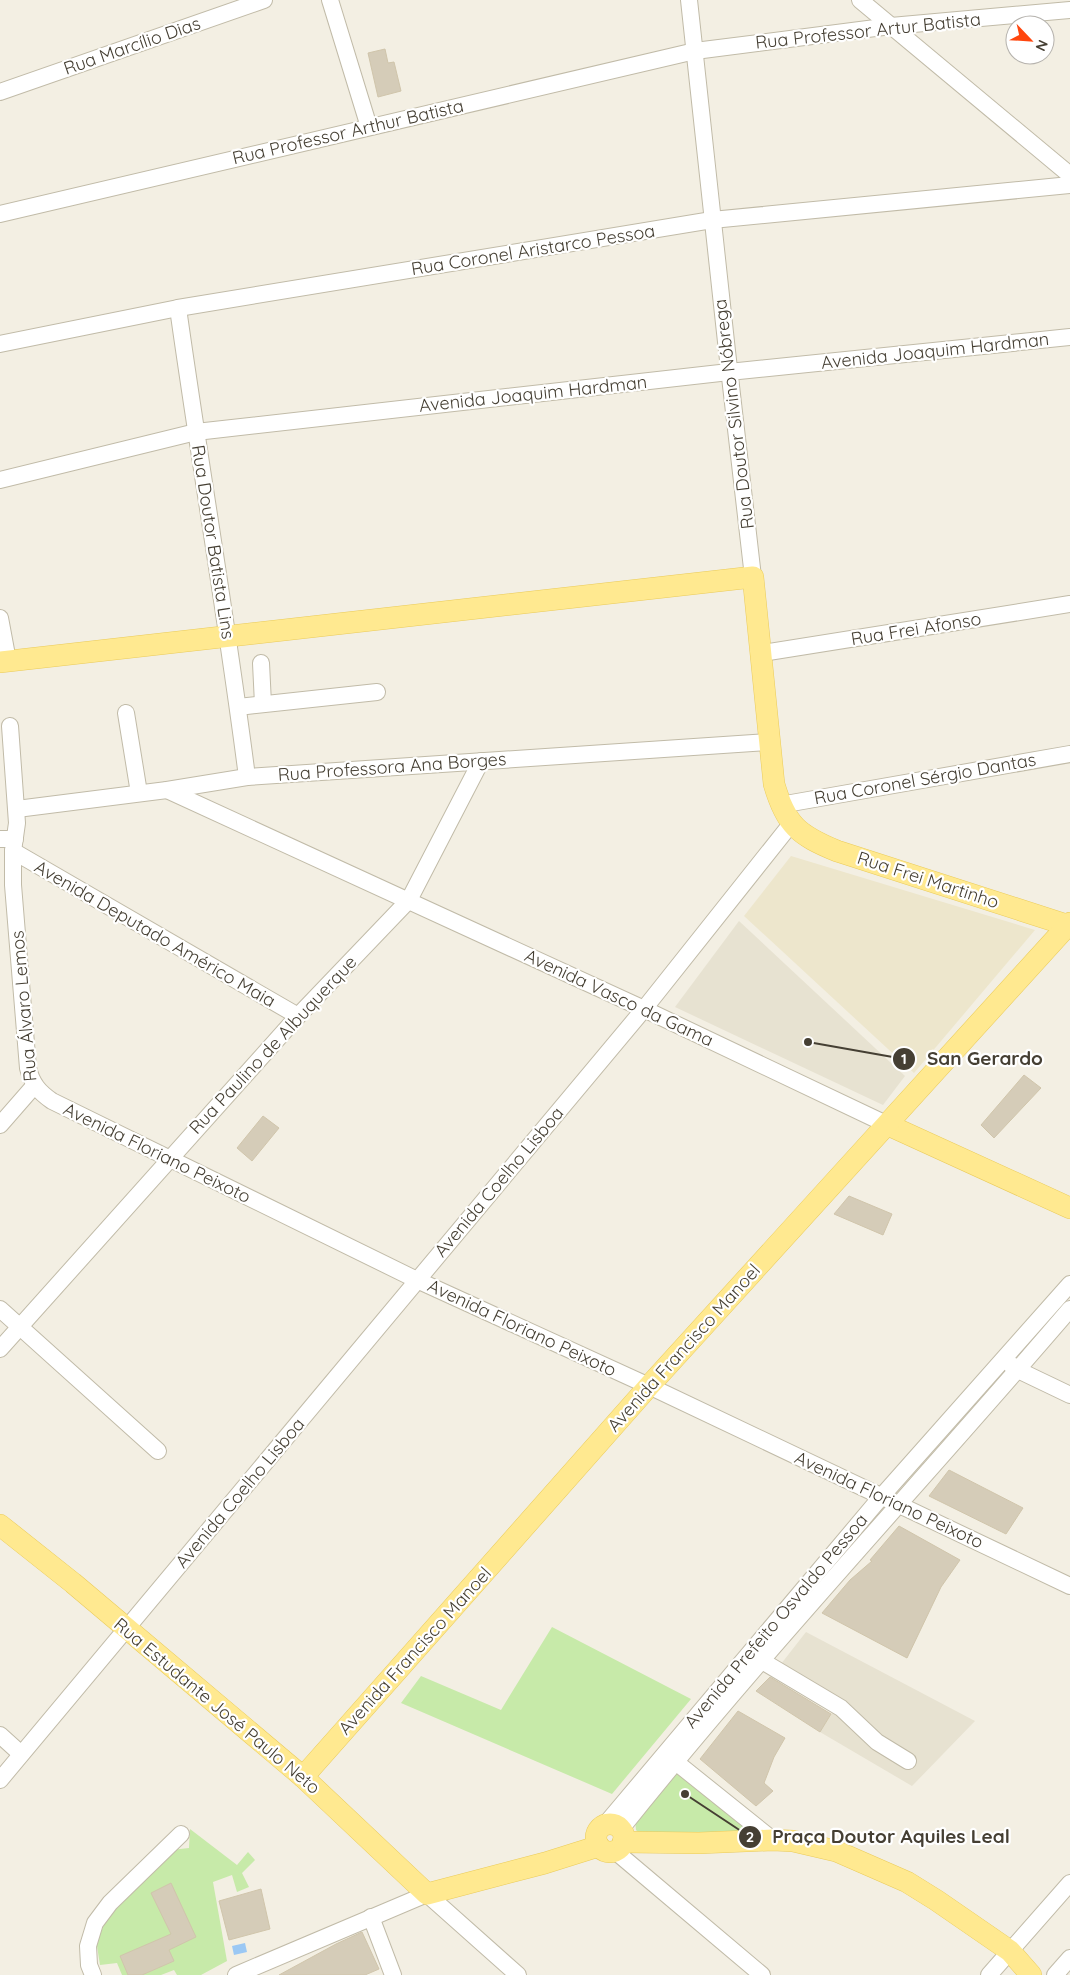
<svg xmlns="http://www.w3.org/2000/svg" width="1070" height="1975" viewBox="0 0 1070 1975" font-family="Quicksand,sans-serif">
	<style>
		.residential { fill: #e7e2d1 }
		.education { fill: #ede6cc }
		.green { fill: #c7eaa9 }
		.water { fill: #9bc8f4 }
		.building { fill: #d5ccb8; stroke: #d0c5ab }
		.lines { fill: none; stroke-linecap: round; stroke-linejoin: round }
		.minor-casing { stroke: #c1bba8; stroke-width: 18 }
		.major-casing { stroke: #eacb5a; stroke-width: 22 }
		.minor { stroke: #fff; stroke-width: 16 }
		.major { stroke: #ffe990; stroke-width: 21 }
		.labels { text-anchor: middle; stroke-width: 4.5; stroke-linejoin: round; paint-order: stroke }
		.street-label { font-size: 18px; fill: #453f33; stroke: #fff }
		.leader { fill: none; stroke: #453f33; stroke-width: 2 }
		.callout-dot { fill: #453f33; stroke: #fff; stroke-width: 2 }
		.mark-label { font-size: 15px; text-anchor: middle; font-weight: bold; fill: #fff }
		.callout-label { font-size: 19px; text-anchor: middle; font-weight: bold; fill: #453f33; stroke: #fff; stroke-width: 4.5; stroke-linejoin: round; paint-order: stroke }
	</style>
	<rect width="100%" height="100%" fill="#f3efe3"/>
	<g class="residential">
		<polygon points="739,921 905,1076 883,1105 675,1007"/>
		<polygon points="806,1632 975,1721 912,1786 820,1732 833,1711 774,1673"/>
	</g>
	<polygon class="education" points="791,856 1035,930 914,1073 744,916"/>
	<g class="green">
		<polygon points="552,1627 691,1699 612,1794 401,1703 421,1676 501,1710"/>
		<polygon points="677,1770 750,1828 745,1833 641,1835 636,1830 635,1819"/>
		<polygon points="190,1829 237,1865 248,1852 255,1860 242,1873 249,1887 237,1892 232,1875 213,1882 227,1961 201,1975 177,1975 174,1970 161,1975 122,1975 117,1963 100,1965 96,1940 109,1916 128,1891 171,1850 189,1848"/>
	</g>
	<polygon class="water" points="245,1943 247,1952 234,1955 232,1946"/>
	<g class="building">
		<polygon points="385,49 388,63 394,62 401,91 378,97 368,53"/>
		<polygon points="1024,1075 1041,1088 994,1138 981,1125"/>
		<polygon points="263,1116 279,1128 252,1161 237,1148"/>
		<polygon points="849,1196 892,1214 883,1235 834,1214"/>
		<polygon points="949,1470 1023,1508 1006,1534 929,1496"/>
		<polygon points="899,1526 960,1560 941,1587 907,1658 822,1613 850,1580 872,1561 870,1560"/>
		<polygon points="770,1677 831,1714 820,1732 756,1691"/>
		<polygon points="738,1711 785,1738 774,1757 764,1783 773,1791 756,1806 700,1759"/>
		<polygon points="171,1883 196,1937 169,1950 174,1961 142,1975 128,1975 120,1956 171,1934 151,1893"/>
		<polygon points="261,1889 270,1929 229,1940 219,1901"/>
		<polygon points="362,1932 379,1969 365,1975 279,1975 336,1944"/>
	</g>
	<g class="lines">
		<g class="minor-casing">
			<g id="minor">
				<polyline points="330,0 369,127"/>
				<polyline points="689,0 727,351 753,577"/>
				<polyline points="860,0 1070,175"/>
				<polyline points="0,92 264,0"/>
				<polyline points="0,214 695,51 891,26 1070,10"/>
				<path d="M178,308C200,465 227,620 247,777"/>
				<polyline points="0,344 178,308 712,220 1070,185"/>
				<polyline points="0,480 196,432 729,372 1070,337"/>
				<polyline points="0,618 8,661"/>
				<polyline points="762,653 1070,604"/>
				<polyline points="261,663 263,704"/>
				<polyline points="238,707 377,692"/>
				<polyline points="126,713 139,793"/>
				<path d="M10,726L17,823L13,851V885L28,1068C32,1084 39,1092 52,1101L417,1280L649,1386L1070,1586"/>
				<polyline points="167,790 644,1009 888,1125"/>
				<polyline points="780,805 1070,754"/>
				<polyline points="17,809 167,790 247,777 769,742"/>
				<polyline points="0,839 15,839"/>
				<polyline points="13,851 298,1016"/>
				<polyline points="0,1125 34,1086"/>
				<polyline points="0,1309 158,1451"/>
				<polyline points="0,1349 298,1016 409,900 481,761"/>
				<polyline points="1010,1364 1018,1370 1070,1395"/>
				<polyline points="762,1661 841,1708 877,1742 908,1761"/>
				<polyline points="0,1735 21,1754"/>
				<polyline points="667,1755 773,1840"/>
				<polyline points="0,1780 644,1009 791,824"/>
				<polyline points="604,1826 881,1497 1070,1284"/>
				<path d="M621,1829C764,1650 921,1483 1070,1309"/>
				<polyline points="615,1851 762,1975"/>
				<polyline points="371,1917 393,1975"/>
				<polyline points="93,1975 89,1965 88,1946 95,1923 110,1903 181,1834"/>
				<polyline points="236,1975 427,1894 518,1975"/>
				<polyline points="989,1975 1070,1883"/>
				<polyline points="1055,1975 1070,1958"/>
			</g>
		</g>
		<g class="major-casing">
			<g id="major">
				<path d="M0,662L753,577L774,784C786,825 798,835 837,851L1070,926"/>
				<polyline points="888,1125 1070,1208"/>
				<polyline points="0,1525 73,1583 303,1777 427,1894 545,1863 599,1846"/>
				<polyline points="303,1777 649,1386 1070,923"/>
				<circle cx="610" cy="1838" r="14"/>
				<polyline points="623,1842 699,1843 773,1840 793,1841 836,1851 907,1882 936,1900 1010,1951 1031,1975"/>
			</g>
		</g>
		<use href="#minor" class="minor"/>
		<use href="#major" class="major"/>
	</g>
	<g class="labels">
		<g class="street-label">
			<text transform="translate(868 31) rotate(-6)" y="6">Rua Professor Artur Batista</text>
			<text transform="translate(132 46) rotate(-19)" y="6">Rua Marcílio Dias</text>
			<text transform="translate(348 132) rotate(-13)" y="6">Rua Professor Arthur Batista</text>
			<text transform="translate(533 250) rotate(-9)" y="6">Rua Coronel Aristarco Pessoa</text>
			<text transform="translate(935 351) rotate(-6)" y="6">Avenida Joaquim Hardman</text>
			<text transform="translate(533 394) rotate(-6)" y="6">Avenida Joaquim Hardman</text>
			<text transform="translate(734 414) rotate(-97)" y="6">Rua Doutor Silvino Nóbrega</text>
			<text transform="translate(213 542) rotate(81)" y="6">Rua Doutor Batista Lins</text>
			<text transform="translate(916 629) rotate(-9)" y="6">Rua Frei Afonso</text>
			<text transform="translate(392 767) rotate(-4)" y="6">Rua Professora Ana Borges</text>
			<text transform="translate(925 779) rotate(-10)" y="6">Rua Coronel Sérgio Dantas</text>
			<text transform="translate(928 880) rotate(18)" y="6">Rua Frei Martinho</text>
			<text transform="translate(155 934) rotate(30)" y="6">Avenida Deputado Américo Maia</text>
			<text transform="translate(619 998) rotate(25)" y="6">Avenida Vasco da Gama</text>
			<text transform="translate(24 1006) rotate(-95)" y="6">Rua Álvaro Lemos</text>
			<text transform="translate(273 1045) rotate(-47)" y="6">Rua Paulino de Albuquerque</text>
			<text transform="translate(157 1153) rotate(26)" y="6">Avenida Floriano Peixoto</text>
			<text transform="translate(499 1182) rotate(-50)" y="6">Avenida Coelho Lisboa</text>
			<text transform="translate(522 1328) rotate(25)" y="6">Avenida Floriano Peixoto</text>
			<text transform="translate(684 1348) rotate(-48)" y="6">Avenida Francisco Manoel</text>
			<text transform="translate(240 1493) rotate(-50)" y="6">Avenida Coelho Lisboa</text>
			<text transform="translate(889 1500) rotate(25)" y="6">Avenida Floriano Peixoto</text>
			<text transform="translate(776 1621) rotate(-50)" y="6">Avenida Prefeito Osvaldo Pessoa</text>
			<text transform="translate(415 1651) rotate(-48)" y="6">Avenida Francisco Manoel</text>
			<text transform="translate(217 1706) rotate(40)" y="6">Rua Estudante José Paulo Neto</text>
		</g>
	</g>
	<path class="leader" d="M808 1042L904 1059M685 1794L750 1837"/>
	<g class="callout-dot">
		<circle cx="808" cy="1042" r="5"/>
		<circle cx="685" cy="1794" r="5"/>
		<circle cx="904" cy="1059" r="12"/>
		<circle cx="750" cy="1837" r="12"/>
	</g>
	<g class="mark-label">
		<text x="904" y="1064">1</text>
		<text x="750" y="1842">2</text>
	</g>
	<g class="callout-label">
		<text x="985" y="1065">San Gerardo</text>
		<text x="891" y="1843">Praça Doutor Aquiles Leal</text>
	</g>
	<g transform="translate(1030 40) rotate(115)"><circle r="24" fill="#ffffff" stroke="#b5b2ad"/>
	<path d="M0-4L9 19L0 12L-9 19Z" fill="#ff460e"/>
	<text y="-8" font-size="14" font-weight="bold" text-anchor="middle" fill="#453f33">N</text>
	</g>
</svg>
